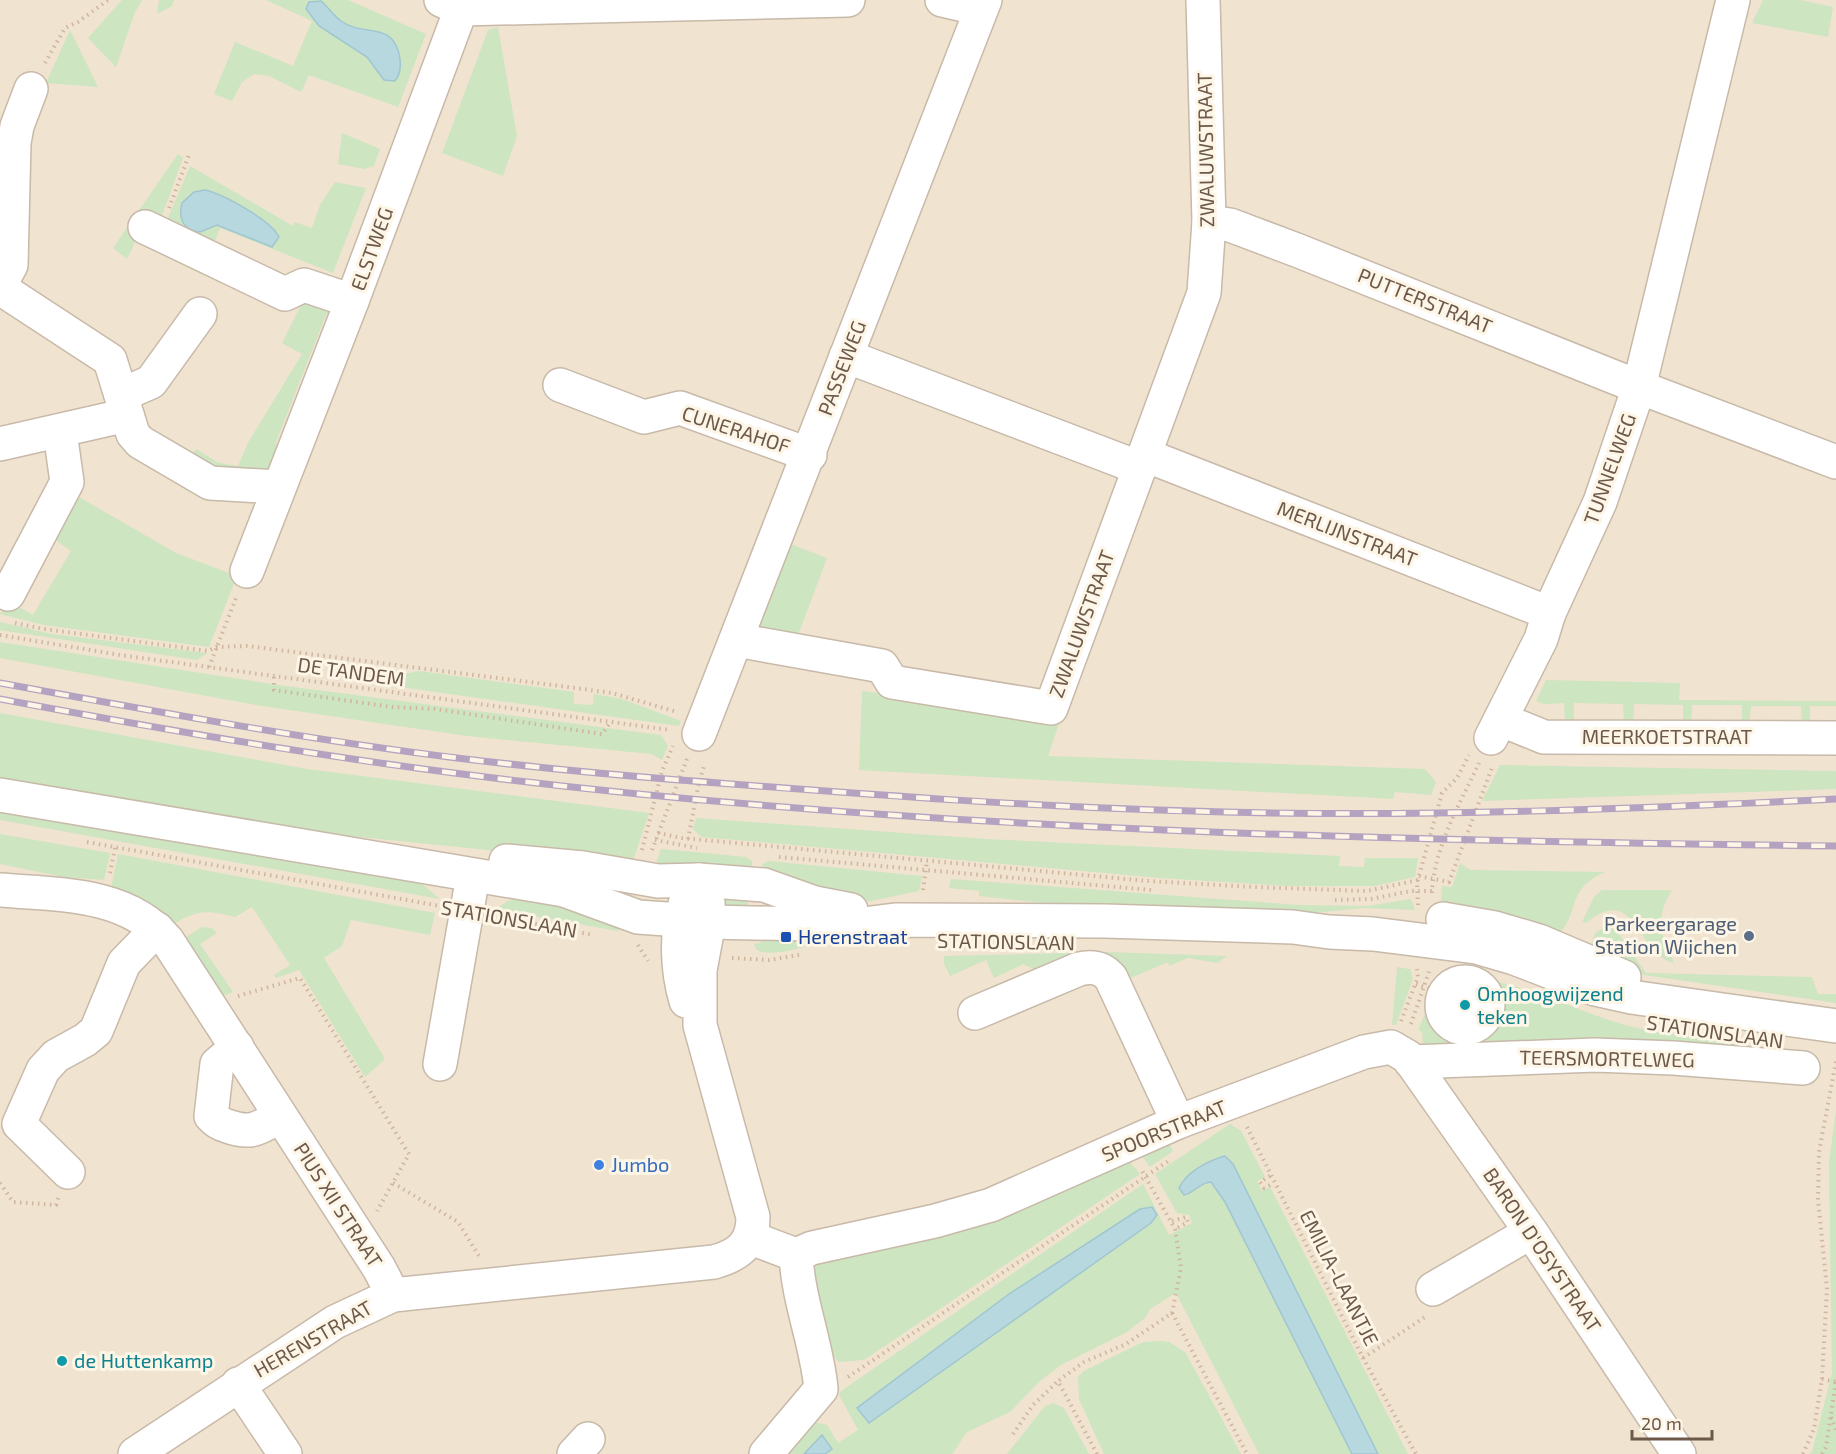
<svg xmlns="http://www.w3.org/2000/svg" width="1836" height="1454" viewBox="0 0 1836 1454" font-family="'Exo 2',sans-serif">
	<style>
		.residential { fill: #f0e3d0 }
		.green { fill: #cde5c1; fill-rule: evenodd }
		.water { fill: #b8d8e0; stroke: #9fc6d1; stroke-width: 1.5 }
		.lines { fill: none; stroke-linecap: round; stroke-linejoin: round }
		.minor-casing { stroke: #c8b9a9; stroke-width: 36 }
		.path { stroke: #d0b59f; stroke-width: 4; stroke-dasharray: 1.5 4.5; stroke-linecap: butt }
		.minor { stroke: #fff; stroke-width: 33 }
		.rail-casing { stroke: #b4a2c0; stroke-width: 7 }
		.rail { stroke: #fdf5e6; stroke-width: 4.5; stroke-dasharray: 14; stroke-linecap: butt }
		.service-dot { fill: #5c6f8a; stroke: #fdf5e6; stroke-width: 2 }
		.transit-dot { fill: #1a4fb4; stroke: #fdf5e6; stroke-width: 2 }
		.culture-dot { fill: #0f9aa8; stroke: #fdf5e6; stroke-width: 2 }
		.shop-dot { fill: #3f7fe0; stroke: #fdf5e6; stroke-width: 2 }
		.labels { text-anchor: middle; stroke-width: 6; stroke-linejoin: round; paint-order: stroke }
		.street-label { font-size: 20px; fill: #6d594a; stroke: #fdf5e6 }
		.service-label { font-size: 20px; fill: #4e5e75; stroke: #fdf5e6; text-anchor: end }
		.transit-label { font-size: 20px; fill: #164399; stroke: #fdf5e6; text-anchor: start }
		.culture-label { font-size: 20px; fill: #0d838f; stroke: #fdf5e6; text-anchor: start }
		.shop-label { font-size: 20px; fill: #366cbe; stroke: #fdf5e6; text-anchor: start }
	</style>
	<rect width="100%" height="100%" fill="#f9f1e1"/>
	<rect class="residential" x="0" y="0" width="1836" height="1454"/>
	<g class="green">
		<polygon points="122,0 142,0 135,12 116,67 88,38"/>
		<polygon points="159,0 174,0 172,6 157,14"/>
		<polygon points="266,0 348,0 426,34 398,107 309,75 301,92 269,76 254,74 242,82 232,101 214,94 235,42 293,66 312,21"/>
		<polygon points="1763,0 1801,0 1833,7 1828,37 1752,23"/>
		<polygon points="498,27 517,136 503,176 442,153 488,30"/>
		<polygon points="70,30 98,87 46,83"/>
		<polygon points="342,133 380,149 374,166 364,169 338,164"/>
		<polygon points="178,154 183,158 160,221 148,215 127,259 113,248"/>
		<polygon points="190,166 293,226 295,222 312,228 320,205 335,182 366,188 333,273 220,228 211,250 165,225"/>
		<polygon points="303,301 335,310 326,315 276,442 280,455 272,472 218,473 190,458 196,449 219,463 238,466 248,443 302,354 282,343"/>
		<polygon points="72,493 176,553 237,576 209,647 44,625 0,614 8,601 33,615 71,551 54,539"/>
		<polygon points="785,542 827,558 797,638 750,630"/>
		<polygon points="0,622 52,634 207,653 197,660 0,630"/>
		<polygon points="0,642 279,685 653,734 661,735 668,746 662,760 651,754 467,736 262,706 0,658"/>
		<polygon points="419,671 574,692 574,704 593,705 594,694 622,699 681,721 679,726 364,682"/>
		<polygon points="1546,680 1680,683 1679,700 1836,701 1836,706 1810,706 1810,726 1802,726 1801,706 1751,706 1749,726 1742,725 1742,705 1692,705 1691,725 1683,725 1683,705 1634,704 1633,724 1624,724 1623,704 1574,703 1574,723 1565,723 1564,703 1544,704 1536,701"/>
		<polygon points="862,691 1062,715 1048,756 1425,769 1436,782 1431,795 1395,792 1393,799 859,770"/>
		<path d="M0,713L307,769L649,813L630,869C503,848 374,841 246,824C164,812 82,795 0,781Z"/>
		<polygon points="1500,765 1836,771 1836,789 1482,801"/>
		<polygon points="0,808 398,873 421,883 440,899 0,820"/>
		<polygon points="696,818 986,839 1340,856 1339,866 1364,867 1365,858 1418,858 1415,877 1374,886 1288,886 1160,878 702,837 693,829"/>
		<polygon points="0,834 110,853 104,880 64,877 0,864"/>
		<polygon points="661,849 746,857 752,861 752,873 653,872"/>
		<path d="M118,854L435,913L430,935L351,920L342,946L324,958L385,1059L365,1077L299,970L276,978L274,975L290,965L252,907L235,917C205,909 195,910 169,927L110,893Z"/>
		<polygon points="768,861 922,876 919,891 861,903 761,878 763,864"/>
		<path d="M1460,863L1470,870L1605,872C1565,889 1581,912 1558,935L1440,913L1442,886L1452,887Z"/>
		<polygon points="951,879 1300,905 1368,906 1411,899 1415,910 1365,908 1311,913 1061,905 979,896 979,891 949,888"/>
		<polygon points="749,889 747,915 720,904 722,899"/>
		<path d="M1602,890H1672C1653,921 1662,933 1674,963C1637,955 1636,881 1586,923L1582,922L1594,897Z"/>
		<polygon points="525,897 622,919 618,931 496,909 508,901"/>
		<polygon points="1607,926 1614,927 1646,973 1812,977 1818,994 1836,994 1836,1003 1644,975 1629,971 1591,946 1595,933"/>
		<polygon points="202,927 212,928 217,933 200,944 233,992 218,998 180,941"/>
		<path d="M848,932C829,938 772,962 756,949L754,944L761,943L763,938Z"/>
		<polygon points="1106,952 1227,956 1217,963 1188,958 1169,966 1168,962 1126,980 1042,973 1023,964 994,978 986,960 950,976 944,964 944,956"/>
		<polygon points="1397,967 1410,969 1413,979 1396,1025 1392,1025"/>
		<path d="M1489,980C1538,990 1581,1013 1629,1026C1672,1037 1718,1036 1760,1051L1423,1044L1422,1032L1418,1030L1430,1002C1435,1074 1534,1028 1489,980Z"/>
		<polygon points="1836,1111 1836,1454 1809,1454 1812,1452 1832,1373 1829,1162"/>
		<path d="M1230,1124L1241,1131L1265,1177L1257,1181L1262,1191L1270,1187L1408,1454H1378L1233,1164L1214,1158L1182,1180L1179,1188L1184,1195L1210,1182L1225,1202L1352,1454H1259L1176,1293L1150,1309L1146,1317L1127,1332L1061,1365L1040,1381L1010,1412L967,1432L952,1454H825L832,1449L822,1435L804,1454H777L810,1421L827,1425L838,1443L858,1430L839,1395L841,1391L1143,1184L1169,1235L1192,1223L1189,1215L1177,1213L1155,1174ZM1152,1208L1151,1223L869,1422L858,1408L1009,1294L1140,1209Z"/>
		<polygon points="1167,1139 1173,1151 1150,1167 1139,1152"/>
		<polygon points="1121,1158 1131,1163 1140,1174 864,1360 839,1362 826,1347 808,1266"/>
		<polygon points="1159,1341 1169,1342 1185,1352 1241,1454 1104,1454 1079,1399 1078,1377 1084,1371 1143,1342"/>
		<polygon points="1053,1403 1064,1408 1089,1454 1007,1454 1045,1406"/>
	</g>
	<g class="water">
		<path d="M321,1C328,7 334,16 341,21C364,38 394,19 400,59C401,67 400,75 395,81L384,80L367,57L319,26L306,9L309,2Z"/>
		<path d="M205,190C223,194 271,220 279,237L272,247L217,225L200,232C183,230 178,219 182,203L194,192Z"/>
		<path d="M1225,1156L1233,1164L1378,1454H1352L1225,1202L1211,1182C1201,1182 1194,1193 1184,1195L1179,1188C1185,1173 1209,1160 1225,1156Z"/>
		<polygon points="1152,1207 1157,1215 1151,1223 869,1423 857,1408 1009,1294 1140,1209"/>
		<polygon points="822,1435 832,1449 825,1454 804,1454"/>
	</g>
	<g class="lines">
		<g class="minor-casing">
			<g id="minor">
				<polyline points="441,0 461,9 848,0"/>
				<polyline points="942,0 981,9"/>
				<polyline points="1209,222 1230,225 1299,251 1639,387 1836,462"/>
				<polyline points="145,227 285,294 304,285 352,301"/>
				<polyline points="0,285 11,265 14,143 17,126 31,89"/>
				<polyline points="0,288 110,360 133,434 140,442 210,483 279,487"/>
				<polyline points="846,356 1140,468"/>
				<polyline points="560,385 644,417 680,408 810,455"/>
				<polyline points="121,395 151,382 200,314"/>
				<polyline points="0,444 127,415"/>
				<polyline points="1145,455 1549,613"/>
				<polyline points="247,571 352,301 461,9"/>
				<polyline points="8,594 67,482 60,432"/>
				<polyline points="736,640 882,666 892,682 1051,708 1204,293 1209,222 1203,0"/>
				<polyline points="1502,720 1544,737 1836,738"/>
				<polyline points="699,734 985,0"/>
				<polyline points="1491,738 1541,639 1549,613 1600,502 1639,387 1733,0"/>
				<polyline points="0,795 564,890 638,917 709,922 855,925 895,920 1105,921 1293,927 1329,932 1373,934 1476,947 1514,958 1595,989 1631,997 1836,1026"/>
				<polyline points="506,861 583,868 658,881 699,880 764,885 815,903 851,910"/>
				<path d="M0,890C59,895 125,892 167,940L379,1268L393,1295"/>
				<path d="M686,901C675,932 677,970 686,1001"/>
				<polyline points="1443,919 1495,928 1539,941 1624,977"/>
				<circle cx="1465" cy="1005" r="23"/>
				<path d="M975,1013L1079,969C1092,966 1102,967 1111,978L1178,1122"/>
				<path d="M237,1047L217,1064L211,1116C216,1122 220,1124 227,1126C252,1135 259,1128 280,1116"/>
				<polyline points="1411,1062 1595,1055 1673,1058 1803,1068"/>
				<polyline points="440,1064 473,876"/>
				<polyline points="68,1172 19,1124 43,1070 56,1056 85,1040 96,1031 124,963 157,929"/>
				<polyline points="751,1238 796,1255 812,1248 935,1221 991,1205 1178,1122 1364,1052 1391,1047 1408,1057 1531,1232 1679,1454"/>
				<polyline points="1433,1289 1531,1232"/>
				<polyline points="238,1384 285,1454"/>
				<path d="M135,1454L335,1322L393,1295L714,1262C739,1255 753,1244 753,1217L700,1025V970L709,922L708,903L699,880"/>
				<polyline points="574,1454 588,1439"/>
				<path d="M766,1454L821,1389C817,1344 798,1301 796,1255"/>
			</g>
		</g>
		<g class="path">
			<polyline points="45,63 65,28 78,22 108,0"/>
			<polyline points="169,208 189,155"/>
			<polyline points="15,623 44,629 208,651 216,647 247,646 568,687 612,693 677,712"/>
			<polyline points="0,635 120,655 670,730"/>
			<polyline points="209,667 236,598"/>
			<polyline points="274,677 274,690 392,707 435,709 602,734 610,723"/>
			<polyline points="658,833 682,838 1148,881 1254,887 1367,891 1418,880"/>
			<polyline points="688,839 699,782 705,763"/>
			<polyline points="655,840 697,848"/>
			<polyline points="87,842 440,906"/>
			<polyline points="642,850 662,771 673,746"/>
			<polyline points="652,850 687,759"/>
			<polyline points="779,857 1151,890"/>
			<polyline points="110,873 115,848"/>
			<polyline points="1419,876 1449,882 1493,765"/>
			<polyline points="923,890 927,861"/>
			<path d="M1432,893C1434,847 1460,804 1479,763"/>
			<polyline points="1335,900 1371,899 1411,891 1432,891"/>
			<polyline points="1418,905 1417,883 1442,793 1457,778 1469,755"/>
			<polyline points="494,916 593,935"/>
			<polyline points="638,945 648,961"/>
			<polyline points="732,958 769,960 799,955"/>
			<polyline points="1416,984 1445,994"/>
			<polyline points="238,996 300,978 409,1154 377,1211"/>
			<polyline points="1401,1021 1418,977 1417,969"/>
			<polyline points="1411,1024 1430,969"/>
			<polyline points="1247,1127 1363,1358 1416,1454"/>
			<polyline points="1270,1176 1260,1182 1264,1188 1274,1183"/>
			<polyline points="0,1183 13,1202 56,1205 58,1198"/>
			<polyline points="393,1183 458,1222 479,1256"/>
			<polyline points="1172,1221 1186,1217 1188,1222 1175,1229"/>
			<polyline points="1172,1313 1247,1454"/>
			<polyline points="1363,1358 1425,1317"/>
			<polyline points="848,1377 1170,1160"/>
			<polyline points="1822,1379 1836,1382"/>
			<polyline points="1831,1417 1836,1430"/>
			<polyline points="1013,1434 1033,1405 1058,1381"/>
			<polyline points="1097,1454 1058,1381 1084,1362 1126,1344 1172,1313 1181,1268 1175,1229 1141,1169"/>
			<polyline points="1803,1454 1814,1429 1822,1379 1827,1289 1818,1200 1819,1152 1836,1061"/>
			<polyline points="1822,1454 1826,1447 1836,1381"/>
		</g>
		<use href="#minor" class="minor"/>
		<g class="rail-casing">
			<g id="rail">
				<path d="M0,683C152,711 304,739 457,758C531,767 605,774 679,780C861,794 1042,808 1224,812C1428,817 1633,809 1836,799"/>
				<path d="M0,699C164,730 328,758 494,778C939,832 1388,840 1836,846"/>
			</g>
		</g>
		<use href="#rail" class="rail"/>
	</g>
	<circle class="service-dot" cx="1749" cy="936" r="6"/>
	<rect class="transit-dot" x="780" y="931" width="12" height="12" rx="3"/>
	<g class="culture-dot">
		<circle cx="1465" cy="1005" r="6"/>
		<circle cx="62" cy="1361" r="6"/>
	</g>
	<circle class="shop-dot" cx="599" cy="1165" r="6"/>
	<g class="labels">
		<g class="street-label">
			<text transform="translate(1206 150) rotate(-91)" y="7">ZWALUWSTRAAT</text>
			<text transform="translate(372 249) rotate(-70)" y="7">ELSTWEG</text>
			<text transform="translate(1425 301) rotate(22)" y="7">PUTTERSTRAAT</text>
			<text transform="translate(842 368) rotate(-69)" y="7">PASSEWEG</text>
			<text transform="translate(736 430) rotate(18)" y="7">CUNERAHOF</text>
			<text transform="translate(1610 469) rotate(-70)" y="7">TUNNELWEG</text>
			<text transform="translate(1347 534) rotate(21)" y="7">MERLIJNSTRAAT</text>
			<text transform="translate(1082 624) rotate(-70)" y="7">ZWALUWSTRAAT</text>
			<text transform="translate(351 672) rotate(8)" y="7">DE TANDEM</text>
			<text x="1667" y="744">MEERKOETSTRAAT</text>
			<text transform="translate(509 919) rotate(10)" y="7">STATIONSLAAN</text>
			<text transform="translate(1006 942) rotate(1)" y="7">STATIONSLAAN</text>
			<text transform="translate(1715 1032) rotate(8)" y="7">STATIONSLAAN</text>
			<text transform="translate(1607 1059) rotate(1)" y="7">TEERSMORTELWEG</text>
			<text transform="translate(1164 1131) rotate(-22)" y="7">SPOORSTRAAT</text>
			<text transform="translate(338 1205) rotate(57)" y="7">PIUS XII STRAAT</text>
			<text transform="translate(1542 1250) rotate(56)" y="7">BARON D'OSYSTRAAT</text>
			<text transform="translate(1339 1278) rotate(63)" y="7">EMILIA-LAANTJE</text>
			<text transform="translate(313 1339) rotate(-30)" y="7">HERENSTRAAT</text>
		</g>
		<g class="service-label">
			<text x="1737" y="931">Parkeergarage<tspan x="1737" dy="23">Station Wijchen</tspan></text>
		</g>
		<g class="transit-label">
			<text x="798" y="944">Herenstraat</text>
		</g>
		<g class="culture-label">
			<text x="1477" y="1001">Omhoogwijzend<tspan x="1477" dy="23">teken</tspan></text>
			<text x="74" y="1368">de Huttenkamp</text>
		</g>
		<g class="shop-label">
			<text x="611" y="1172">Jumbo</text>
		</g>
	</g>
	<path d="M1632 1430v9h80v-9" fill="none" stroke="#6d594a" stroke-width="3"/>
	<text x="1641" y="1430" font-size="18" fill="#6d594a" stroke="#fdf5e6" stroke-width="4.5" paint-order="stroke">20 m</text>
</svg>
